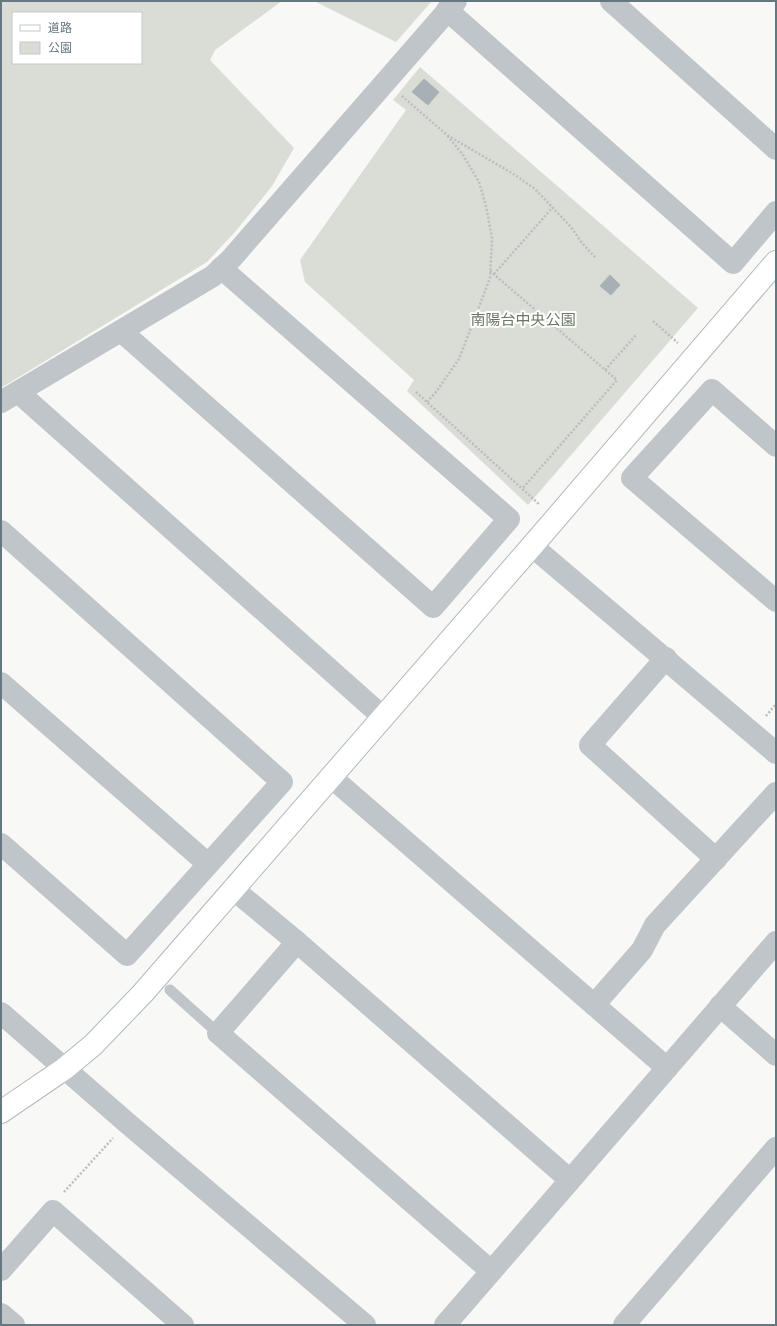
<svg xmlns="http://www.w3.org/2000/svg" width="777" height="1326" viewBox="0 0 777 1326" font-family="'PT Sans Narrow','Noto Sans JP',sans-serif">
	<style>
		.green { fill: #d9ddd5; fill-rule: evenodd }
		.building { fill: #a7b1b5; stroke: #dadad8 }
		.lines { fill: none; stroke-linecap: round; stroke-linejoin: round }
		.secondary-casing { stroke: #b2b9bc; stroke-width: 24 }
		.path { stroke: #babec0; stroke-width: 2.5; stroke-dasharray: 2 2; stroke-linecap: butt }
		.lane { stroke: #bfc5c8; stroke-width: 11 }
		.street { stroke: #bfc5c8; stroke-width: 22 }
		.secondary { stroke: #fff; stroke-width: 22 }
		.labels { text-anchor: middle; stroke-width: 4; stroke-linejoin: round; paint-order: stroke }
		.park-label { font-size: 15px; fill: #697863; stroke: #fff }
	</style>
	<rect width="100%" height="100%" fill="#f8f8f6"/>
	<g class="green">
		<path d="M1,1H282L215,50L210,60L294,148L272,186L235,232L207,262L1,388ZM13,13H141V63H13Z"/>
		<polygon points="314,1 432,1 396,42"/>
		<polygon points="420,67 698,308 528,505 407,391 414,380 305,282 300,260 406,110 393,100"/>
	</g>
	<g class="building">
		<polygon points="424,78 440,92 428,106 411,92"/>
		<polygon points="610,274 621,285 611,296 599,286"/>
	</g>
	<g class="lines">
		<g class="secondary-casing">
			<polyline id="secondary" points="1,1112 64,1069 93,1045 143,993 532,546 776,262"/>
		</g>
		<g class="path">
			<polyline points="402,96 447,135 515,175 535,189 571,227 582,243 596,258"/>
			<polyline points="490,271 617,380 522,489"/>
			<polyline points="494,274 553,207"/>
			<polyline points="653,321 678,343"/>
			<polyline points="605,370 637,334"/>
			<polyline points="416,392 540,505"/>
			<polyline points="427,402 436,392 459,359 490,278 492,238 486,206 479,182 463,155 447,135"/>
			<polyline points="766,716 776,704"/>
			<polyline points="64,1192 113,1138"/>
		</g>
		<polyline class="lane" points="170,990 218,1033"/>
		<g class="street">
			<polyline points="611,1 776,149"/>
			<polyline points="447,10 733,263 776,212"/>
			<polyline points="121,331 433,607 509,519 221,268"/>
			<polyline points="18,392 383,717"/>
			<polyline points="1,402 213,276 231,259 456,1"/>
			<polyline points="776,446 712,390 632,478 776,601"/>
			<polyline points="1,531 282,782 127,955 1,844"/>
			<polyline points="532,546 776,753"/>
			<polyline points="666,658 590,745 716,859"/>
			<polyline points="1,683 208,864"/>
			<polyline points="331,777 667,1068"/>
			<polyline points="233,889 297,942 570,1180"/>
			<polyline points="297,942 218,1033 491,1271"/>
			<polyline points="594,1005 642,950 655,925 776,793"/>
			<polyline points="720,1006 776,1055"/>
			<polyline points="1,1013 126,1122 365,1325"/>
			<polyline points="1,1270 53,1211 183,1325"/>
			<polyline points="1,1314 14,1325"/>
			<polyline points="445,1325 776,942"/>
			<polyline points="624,1325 776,1148"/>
		</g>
		<use href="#secondary" class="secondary"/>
	</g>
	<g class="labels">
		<g class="park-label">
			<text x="523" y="325">南陽台中央公園</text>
		</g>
	</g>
	<rect width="777" height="1326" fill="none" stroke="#657880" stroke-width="4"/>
	<rect x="12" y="12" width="130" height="52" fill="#ffffff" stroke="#c1c9cc"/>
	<rect x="20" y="25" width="20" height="6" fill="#ffffff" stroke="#c1c9cc"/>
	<text x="48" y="32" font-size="12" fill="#657880">道路</text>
	<rect x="20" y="42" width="20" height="12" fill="#d9ddd5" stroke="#c1c9cc"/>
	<text x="48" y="52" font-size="12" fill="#657880">公園</text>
</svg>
